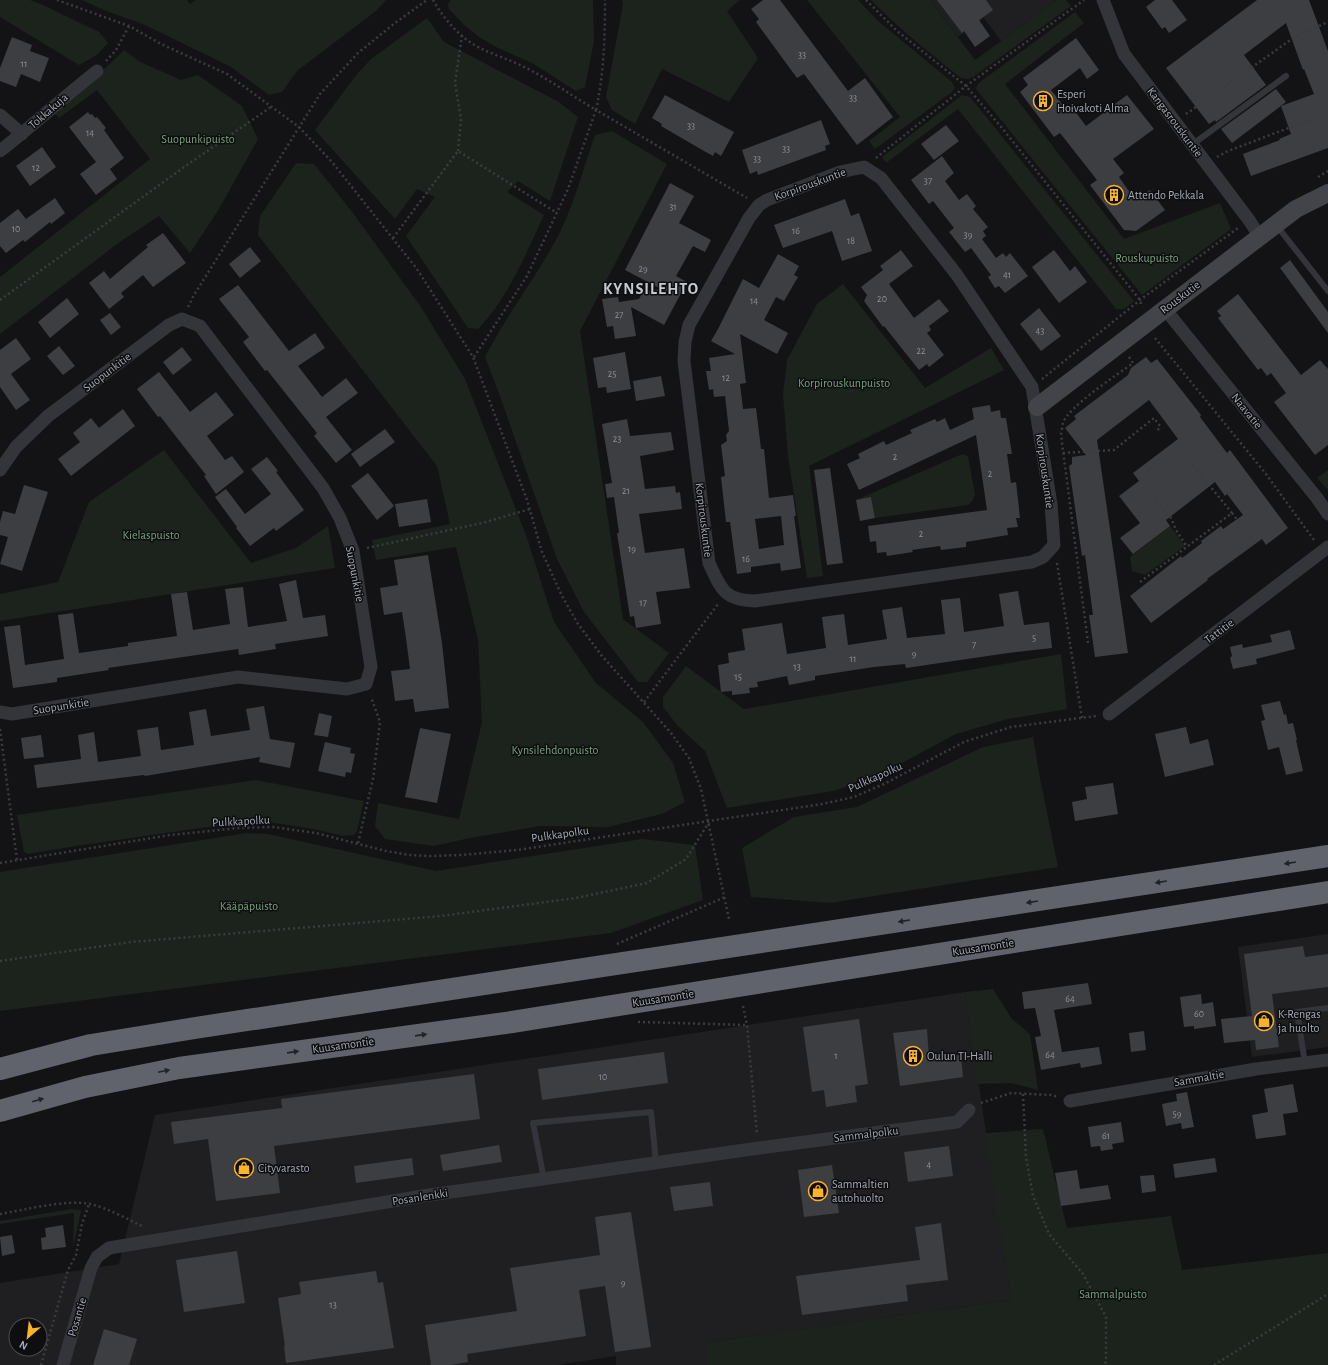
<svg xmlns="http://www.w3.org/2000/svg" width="1328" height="1365" viewBox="0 0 1328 1365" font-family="'Alegreya Sans',sans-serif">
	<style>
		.built { fill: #1f1f22; fill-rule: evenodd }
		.green { fill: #1b231c }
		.building { fill: #3d3e42; fill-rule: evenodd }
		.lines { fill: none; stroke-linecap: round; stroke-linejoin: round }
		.path { stroke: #3a3c41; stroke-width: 2.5; stroke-dasharray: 2 3; stroke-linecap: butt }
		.lane { stroke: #34353a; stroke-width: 6 }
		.street { stroke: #34353a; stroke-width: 13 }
		.secondary { stroke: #42444a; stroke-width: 18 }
		.highway { stroke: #60636b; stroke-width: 22 }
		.oneway { fill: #222327 }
		.labels { text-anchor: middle; stroke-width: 3; stroke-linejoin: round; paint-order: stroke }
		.number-label { font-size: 10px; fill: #8a8f99 }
		.poi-label { font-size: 12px; fill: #a4aab6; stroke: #0e0e10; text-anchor: start }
		.street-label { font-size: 12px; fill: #a4aab6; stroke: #0e0e10 }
		.park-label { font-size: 12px; fill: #7aa27c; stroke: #0e0e10 }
		.district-label { font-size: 16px; font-weight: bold; letter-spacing: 1px; fill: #c5c9d2; stroke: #0e0e10 }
	</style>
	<rect width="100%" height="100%" fill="#131315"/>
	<g class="built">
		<polygon points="930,0 1057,0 1001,41 984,18 958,37"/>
		<polygon points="1328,934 1328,1047 1252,1057 1238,947"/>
		<path d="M965,992L1011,1300L709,1342L711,1365H616V1356L557,1365H0V1283L119,1264L155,1115ZM16,1325H40V1349H16Z"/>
	</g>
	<g class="green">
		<polygon points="0,0 30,0 43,5 99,32 108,43 97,55 79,65 0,17"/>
		<polygon points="82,0 187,0 190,4 196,0 386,0 376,11 297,71 282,92 269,95 231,67 143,24 106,11"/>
		<polygon points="451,0 593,0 594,41 585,87 576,91 532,63 498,48 479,37 463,24 449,9 448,4"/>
		<polygon points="622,0 740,0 727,11 758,58 729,102 662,69 635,124 612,110 606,97 623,4"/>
		<polygon points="807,0 858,0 878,21 952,82 955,88 952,92 875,149 869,141 900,117"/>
		<path d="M871,0H930L975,60L1057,0H1066L1071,6L973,77L968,79L961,78C930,53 899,29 871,0Z"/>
		<polygon points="1075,12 1084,23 1005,84 1124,239 1220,203 1231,229 1142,295 976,89 977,85 980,82"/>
		<path d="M427,18L444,42L559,102L578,117L550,201L518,181L507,192L544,215C526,254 508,298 478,329L468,328L406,236L435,197L417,189L395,219L315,130L357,74L371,59Z"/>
		<polygon points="124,50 140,62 181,80 198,75 242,106 258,139 219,209 190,253 159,216 121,241 0,334 0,277 150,159 97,90 59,118 53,111 93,80"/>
		<polygon points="962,95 970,97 984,114 1134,301 1124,309 1116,309 958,109 886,163 882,157"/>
		<path d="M612,131L667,164L580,331L623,619L669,653L647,682H638L584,612L557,559L501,399L485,357C505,318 531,284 552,247C572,213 582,172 595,135Z"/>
		<polygon points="296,163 314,164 353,213 421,307 465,379 526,535 554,622 596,683 643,722 673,763 685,802 662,814 608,827 540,826 470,838 434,846 385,839 375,826 378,803 459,819 482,722 478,640 456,547 376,560 372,540 450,524 437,466 258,235 260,216"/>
		<polygon points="843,284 925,388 991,348 1004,370 809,466 823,576 807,578 788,456 783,394 787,360 817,304"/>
		<polygon points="164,450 251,563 296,548 328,526 335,568 0,621 0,594 58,582 89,502"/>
		<polygon points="964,454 968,457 975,494 973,500 968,505 875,518 871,497 856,500 960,455"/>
		<polygon points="1328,470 1328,490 1317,478"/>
		<polygon points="1170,526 1185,546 1145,575 1132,571 1130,557"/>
		<polygon points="1061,654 1067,709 1008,719 956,734 874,778 833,791 727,808 705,751 677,725 663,707 663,697 686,666 744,709"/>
		<polygon points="1033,737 1040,778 1058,867 830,903 751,897 742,848 794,817 857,807 983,747"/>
		<polygon points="256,780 364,801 357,831 354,835 343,836 313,829 275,823 235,823 76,846 28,854 24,852 17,815"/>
		<polygon points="247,833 268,834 436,871 642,839 695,845 703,900 611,933 0,1011 0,872"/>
		<polygon points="993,989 1012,1019 1030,1034 1038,1090 1011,1083 978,1084 965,992"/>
		<polygon points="1043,1129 1067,1228 1171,1216 1182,1270 1328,1253 1328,1365 707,1365 708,1342 1011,1300 985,1133"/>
		<polygon points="71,1209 80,1210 81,1211 73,1248 74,1213 0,1224 0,1221"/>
	</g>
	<g class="building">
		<polygon points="763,0 780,0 848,91 865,78 893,117 857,145 804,74 797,78 756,22 759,19 751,9"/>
		<polygon points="937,0 986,0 993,10 979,20 990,36 975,47 964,31 962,33"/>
		<polygon points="1155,0 1172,0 1187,20 1169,33 1165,27 1162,29 1146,7"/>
		<polygon points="1257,0 1309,0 1328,51 1328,148 1251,176 1243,154 1280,140 1279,139 1291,134 1281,106 1314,94 1304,69 1303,70 1286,23 1244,55 1266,85 1216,122 1215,120 1209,124 1166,68"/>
		<polygon points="12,37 32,45 30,51 49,58 40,82 21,74 16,87 0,81 0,68"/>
		<polygon points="1076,38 1099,70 1087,79 1080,68 1051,90 1069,113 1074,110 1086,126 1127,95 1154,129 1113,159 1124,173 1119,177 1135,200 1150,190 1165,210 1136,231 1124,230 1090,185 1097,180 1060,133 1054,137 1020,92 1028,85 1023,78"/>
		<polygon points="1276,89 1286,102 1232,143 1221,129"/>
		<polygon points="665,95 734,132 721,156 715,152 713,156 704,151 661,126 662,124 652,118"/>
		<polygon points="88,112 90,115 92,114 95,118 97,117 106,128 104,130 124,158 110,169 117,179 96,195 80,174 96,162 69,127"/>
		<polygon points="821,120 830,144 825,146 826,150 758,175 757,171 750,174 742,150"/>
		<polygon points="946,125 959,141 934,160 921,144"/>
		<polygon points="42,147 56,167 30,186 16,166"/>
		<polygon points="942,156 954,173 945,181 959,200 967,194 976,206 973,209 988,227 983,231 986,236 982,239 996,258 1003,253 1006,257 1010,253 1028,276 1005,293 999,286 995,288 988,277 991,275 971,248 965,252 949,232 954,228 933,201 929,204 911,180"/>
		<polygon points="670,183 694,196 679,223 711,240 705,252 693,246 676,276 687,282 664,325 631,307 636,336 615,339 613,326 607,327 602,299 618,297 619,302 639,299 643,292 661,289 625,270"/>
		<polygon points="55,198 65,213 51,224 50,222 25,242 23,240 6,253 0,246 0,223 18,209 26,219"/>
		<polygon points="845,199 851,216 859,213 872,251 842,261 832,231 783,248 774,225"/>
		<polygon points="163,233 186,263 153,287 143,275 121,293 124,297 109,309 89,283 104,271 110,279 148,247 146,245"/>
		<polygon points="250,247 261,261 240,278 229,264"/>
		<polygon points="901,250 913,266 889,284 914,318 939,299 949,311 929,326 931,330 927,333 944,355 929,367 927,364 919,370 884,326 883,327 864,301 867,295 861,287 883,270 880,266"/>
		<polygon points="1054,250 1070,271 1075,266 1087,282 1059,303 1032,267"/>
		<path d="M778,254L799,266L794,275L798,277L784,301L776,297L764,320L788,333L777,354L740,334L746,383L740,384L743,409L756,408L761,449H764L769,498L793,495L796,516H794L801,568L781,571L780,563L751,567V572L737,574L730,522H726L721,477L725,476L721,445L727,441L726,435L729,431L725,396L714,397L713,389L709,390L706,371H711L709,358L735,354L711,341L718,329L743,279L759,288ZM781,516L784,545L759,549L755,519Z"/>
		<polygon points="1290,260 1328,312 1328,333 1280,268"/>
		<polygon points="238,285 289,351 315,333 325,348 298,366 322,397 346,378 358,393 326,417 352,450 336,463 314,436 317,433 267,370 265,371 243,342 249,337 219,299"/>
		<polygon points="1238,294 1301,375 1320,360 1328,369 1328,445 1315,455 1274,402 1286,393 1271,373 1267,376 1261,368 1258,370 1218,318 1221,316 1217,311"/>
		<polygon points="67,298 79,314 50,338 38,322"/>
		<polygon points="1039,308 1061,336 1041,351 1020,324"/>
		<polygon points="110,313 121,327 111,335 100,320"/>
		<polygon points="16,338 31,359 11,374 30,400 16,410 0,387 0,350"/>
		<polygon points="59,346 75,366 63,375 47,356"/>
		<polygon points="182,347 192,360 173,375 163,362"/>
		<polygon points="625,352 631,389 607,393 606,387 598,388 593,358"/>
		<polygon points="1146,357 1151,363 1157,359 1201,415 1200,417 1227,453 1230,450 1288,528 1266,545 1262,539 1207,579 1208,580 1151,623 1130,596 1181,556 1182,558 1202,543 1201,541 1221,526 1223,529 1243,515 1227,494 1225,496 1215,482 1166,520 1170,526 1133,554 1120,538 1140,523 1119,496 1139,481 1133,473 1178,439 1149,400 1097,440 1128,653 1095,657 1089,615 1093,615 1085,555 1082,556 1069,466 1072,464 1072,457 1086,455 1065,428 1076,419 1074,416 1128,375 1131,368"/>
		<polygon points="159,372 190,412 216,392 234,415 207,436 225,460 232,456 244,472 216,494 204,476 206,475 160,416 158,417 137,389"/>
		<polygon points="661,376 665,396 636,401 633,381"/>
		<polygon points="990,405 991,412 1000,410 1001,418 1006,418 1012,454 1007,454 1011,483 1016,482 1020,518 1016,518 1018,527 1007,528 1008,535 966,542 966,547 941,550 940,546 912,550 913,552 887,556 886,552 877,553 876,541 870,542 868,526 987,510 976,435 859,490 847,464 860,458 858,454 884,441 886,445 912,433 910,430 935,419 937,422 945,418 950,430 974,419 972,408"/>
		<polygon points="123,409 135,426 71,476 58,459 80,442 73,433 91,418 99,428"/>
		<polygon points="627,419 630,436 671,432 674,450 640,456 645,489 675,486 676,493 680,492 682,509 639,514 645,553 684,548 690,588 656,592 661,624 636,628 634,616 630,617 617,533 619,533 614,497 607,498 605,484 612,483 602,424"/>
		<polygon points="385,429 395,442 360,467 351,454"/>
		<polygon points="267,457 278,471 276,472 304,510 276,531 274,528 250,546 236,528 237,527 215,497 226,489 245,514 271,494 251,469"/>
		<polygon points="830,468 843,563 827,565 814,470"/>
		<polygon points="368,473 394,506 377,520 351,486"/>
		<polygon points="24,485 48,492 22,571 0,564 8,537 0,535 0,522 3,511 15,514"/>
		<polygon points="871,497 875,518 860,521 856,500"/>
		<polygon points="427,499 431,522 399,527 395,504"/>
		<polygon points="428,555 442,643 449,708 415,712 413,699 395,701 391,671 410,669 406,638 402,612 384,615 380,588 398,585 394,560"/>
		<polygon points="296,580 303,618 325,615 328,636 275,644 276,649 239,655 238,649 108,668 109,670 57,678 57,682 13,688 4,627 20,625 25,665 64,659 58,615 73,613 79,653 128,646 128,643 177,636 171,594 187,592 193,630 230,624 225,589 243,587 248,627 287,621 279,584"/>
		<polygon points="1018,591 1024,625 1049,622 1052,648 1008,653 906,668 905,664 874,667 815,676 815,680 789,685 787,676 757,682 758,687 749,688 750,693 732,695 732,691 721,692 718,665 729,663 728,653 745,650 742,629 782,623 787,654 826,648 822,617 844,614 848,645 887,639 882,610 902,607 907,638 945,634 941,600 960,598 964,632 1004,626 999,594"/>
		<polygon points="1290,630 1295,649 1256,659 1257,664 1233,669 1230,658 1232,656 1230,647 1242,644 1243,648 1272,642 1270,635"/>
		<polygon points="1280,701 1284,715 1286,714 1288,724 1293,723 1297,740 1296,740 1303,771 1286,775 1279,747 1268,750 1261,721 1265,720 1261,705"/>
		<polygon points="264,706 270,739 295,743 290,768 259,762 260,757 145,776 144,775 37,788 34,765 81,759 78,735 94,732 98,762 141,756 137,730 158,727 161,750 194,745 189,712 206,709 211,736 250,730 246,709"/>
		<polygon points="319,713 332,716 328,737 314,735"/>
		<polygon points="1186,727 1190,744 1208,739 1214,765 1165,777 1155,734"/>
		<polygon points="420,728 451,734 437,803 405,797"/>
		<polygon points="41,735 44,757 24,759 21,738"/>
		<polygon points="325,742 351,748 350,753 355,754 351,773 346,772 345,777 318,771"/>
		<polygon points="1113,783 1118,814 1075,821 1072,802 1087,799 1085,787"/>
		<polygon points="1303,946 1305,957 1328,954 1328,987 1272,994 1279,1047 1256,1050 1255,1040 1224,1043 1221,1019 1252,1016 1244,954"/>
		<polygon points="1088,983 1092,1004 1054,1010 1062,1052 1099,1047 1102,1064 1081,1068 1080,1063 1041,1070 1035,1037 1041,1036 1035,1008 1024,1009 1022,992"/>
		<polygon points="1201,994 1202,1004 1213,1002 1216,1026 1194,1029 1194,1026 1184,1027 1180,997"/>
		<polygon points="859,1019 868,1084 855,1086 857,1102 826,1107 824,1090 812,1092 803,1027"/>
		<polygon points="927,1029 929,1058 961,1055 963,1077 900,1086 893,1033"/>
		<polygon points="1144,1031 1146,1050 1131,1052 1129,1033"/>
		<polygon points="664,1052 668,1083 542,1100 538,1069"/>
		<polygon points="474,1074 480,1119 274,1146 280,1193 216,1201 208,1139 174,1144 171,1122 282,1108 281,1099"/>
		<polygon points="1293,1084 1298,1112 1283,1114 1286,1135 1256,1139 1252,1115 1268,1112 1264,1089"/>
		<polygon points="1187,1092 1194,1127 1182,1129 1181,1123 1166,1126 1162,1104 1177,1101 1176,1094"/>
		<polygon points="1121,1122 1124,1142 1112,1144 1113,1149 1101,1151 1100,1146 1091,1147 1088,1127"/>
		<polygon points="499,1145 502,1162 443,1171 440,1155"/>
		<polygon points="949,1146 953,1176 908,1182 904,1152"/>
		<polygon points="412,1158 414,1175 356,1183 354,1166"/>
		<polygon points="1215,1158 1217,1172 1175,1178 1173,1164"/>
		<polygon points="832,1165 839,1213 804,1217 798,1170"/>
		<polygon points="1077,1170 1080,1189 1108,1185 1111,1199 1061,1206 1055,1173"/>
		<polygon points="1154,1175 1156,1191 1142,1193 1140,1176"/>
		<polygon points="710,1182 713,1206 674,1211 670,1187"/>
		<polygon points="631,1212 651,1347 615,1352 605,1286 579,1290 586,1336 467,1354 468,1362 451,1365 431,1365 425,1325 517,1311 510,1268 600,1255 595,1217"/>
		<polygon points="941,1223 948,1280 906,1285 908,1301 802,1315 796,1276 920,1260 915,1227"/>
		<polygon points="63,1225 66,1247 42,1250 41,1238 46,1237 45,1228"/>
		<polygon points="12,1235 15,1253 2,1256 0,1237"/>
		<polygon points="237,1251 245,1303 184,1312 176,1260"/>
		<polygon points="376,1271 378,1283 383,1282 394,1348 286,1363 284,1346 285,1346 278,1298 301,1294 299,1282"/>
		<polygon points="104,1329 137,1339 129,1365 93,1365"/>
	</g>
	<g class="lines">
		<g class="path">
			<polyline points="57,0 129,26 161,44 227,74 299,127 332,162 417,269 473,357 527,500 542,552 562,596 578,624 602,656 671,733 689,758 701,789 729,919"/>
			<path d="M433,0C444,19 460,38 480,48C496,56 514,61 530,70C553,82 574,97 596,110C604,74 605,37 605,0"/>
			<polyline points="866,0 897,31 966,86 1002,128 1140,300 1142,307"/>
			<polyline points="106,61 116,50 129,26"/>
			<polyline points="1186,114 1296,36 1328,22"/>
			<polyline points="458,151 461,119 455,83 462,35"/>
			<polyline points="1217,157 1228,151 1328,113"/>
			<polyline points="876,158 966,86 1084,0"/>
			<polyline points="1318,177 1328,171"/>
			<polyline points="393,238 458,151 557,213"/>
			<polyline points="0,300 187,165 271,107"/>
			<polyline points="188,307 194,295 320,94 358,53 395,23 427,0"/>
			<polyline points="1155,338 1266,474 1314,540"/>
			<polyline points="474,357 527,276 568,189 596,110 747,198"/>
			<polyline points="1042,379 1140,300 1238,228"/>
			<polyline points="1063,453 1114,450 1154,418 1160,426 1157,432"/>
			<polyline points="1158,488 1155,500 1171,518 1176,530 1187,547"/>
			<polyline points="1232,513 1254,541"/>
			<polyline points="367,548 482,523 530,509"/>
			<polyline points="1057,563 1082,718"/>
			<polyline points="1140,582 1232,513 1191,463"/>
			<path d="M1088,643L1061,435C1062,431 1062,426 1063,423C1069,406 1117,375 1133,363L1129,357"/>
			<polyline points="644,702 718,604"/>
			<polyline points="0,729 17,860"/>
			<polyline points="358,843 373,779 380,722 371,697"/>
			<polyline points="0,863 170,835 238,828 273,827 316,833 386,851 409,855 431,856 462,855 517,850 822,804 854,797 884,784 964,742 1011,727 1096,716"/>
			<polyline points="617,944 725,897"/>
			<polyline points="0,961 131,942 441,916 576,898 647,883 686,859 709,822"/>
			<polyline points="743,1006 747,1025 757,1135"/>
			<polyline points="638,1022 747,1025"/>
			<polyline points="1023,1094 1026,1157 1033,1196 1049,1234 1083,1274 1106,1317 1106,1362 1104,1365"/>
			<polyline points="981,1103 1011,1093 1052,1095 1058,1097"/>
			<path d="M0,1214C25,1210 65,1199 90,1204C108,1208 127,1219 144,1227"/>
			<polyline points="41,1365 68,1270 76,1255 82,1224 89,1204"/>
			<polyline points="1214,1365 1328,1294"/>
		</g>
		<g class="lane">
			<polyline points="1193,144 1286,76"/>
			<polyline points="1277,226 1328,291"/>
			<polyline points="1305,1063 1297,1012 1328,1008"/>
			<polyline points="544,1179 533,1123 651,1112 656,1162"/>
		</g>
		<g class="street">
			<polyline points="1103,0 1124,54 1249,220 1260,237"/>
			<polyline points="0,115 22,134"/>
			<path d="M0,151C33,125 64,97 97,71"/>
			<path d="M864,167L881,178L957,275L1032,387L1051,504L1054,545L1043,557L1032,562L755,601C724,600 721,589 709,563L684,361L685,342L689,325L749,218L759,205L767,200L840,172Z"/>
			<polyline points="1165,309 1317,498 1328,514"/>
			<polyline points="0,470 16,447 48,416 169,325 182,319 200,326 323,488 340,518 353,551 371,667 366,684 347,689 238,677 12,714 0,712"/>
			<polyline points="1109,714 1328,547"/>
			<polyline points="1070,1101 1256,1069 1328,1060"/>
			<polyline points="63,1365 91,1268 97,1257 109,1248 423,1196 759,1148 957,1122 969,1110"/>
		</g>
		<polyline class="secondary" points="1037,407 1296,209 1328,193"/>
		<g class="highway">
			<polyline points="0,1069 91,1045 195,1028 1328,856"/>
			<polyline points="0,1111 85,1087 179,1068 512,1022 1328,892"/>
		</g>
	</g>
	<defs><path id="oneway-solid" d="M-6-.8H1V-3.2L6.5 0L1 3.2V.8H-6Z"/></defs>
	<g class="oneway">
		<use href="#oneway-solid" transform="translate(1290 863) rotate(171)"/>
		<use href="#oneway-solid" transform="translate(1161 882) rotate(171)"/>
		<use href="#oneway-solid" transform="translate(1032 902) rotate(171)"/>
		<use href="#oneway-solid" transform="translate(904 921) rotate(171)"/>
		<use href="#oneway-solid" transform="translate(421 1035) rotate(-8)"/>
		<use href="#oneway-solid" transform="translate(293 1052) rotate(-8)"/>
		<use href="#oneway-solid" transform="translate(164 1071) rotate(-12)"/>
		<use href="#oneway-solid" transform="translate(38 1100) rotate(-16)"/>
	</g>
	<defs>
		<g id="building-ring" transform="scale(1)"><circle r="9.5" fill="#0e0e10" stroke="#fbb425" stroke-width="1.5"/><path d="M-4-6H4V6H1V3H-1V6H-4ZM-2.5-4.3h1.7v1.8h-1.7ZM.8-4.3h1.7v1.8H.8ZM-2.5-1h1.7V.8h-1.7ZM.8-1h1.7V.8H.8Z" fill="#fbb425"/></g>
		<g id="shop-ring" transform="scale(1)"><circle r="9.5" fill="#0e0e10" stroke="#fbb425" stroke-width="1.5"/><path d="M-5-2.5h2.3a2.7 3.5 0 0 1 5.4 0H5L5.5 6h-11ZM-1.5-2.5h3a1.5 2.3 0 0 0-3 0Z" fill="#fbb425"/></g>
	</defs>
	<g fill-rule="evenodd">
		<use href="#building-ring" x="1043" y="101"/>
		<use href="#building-ring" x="1114" y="195"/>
		<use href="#shop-ring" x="1264" y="1021"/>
		<use href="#building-ring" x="913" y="1056"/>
		<use href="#shop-ring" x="244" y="1168"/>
		<use href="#shop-ring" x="818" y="1191"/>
	</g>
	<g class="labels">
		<g class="number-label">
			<text x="802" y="58">33</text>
			<text x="24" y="67">11</text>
			<text x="853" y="101">33</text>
			<text x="691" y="129">33</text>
			<text x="90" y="136">14</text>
			<text x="786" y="152">33</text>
			<text x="757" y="162">33</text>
			<text x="36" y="171">12</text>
			<text x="928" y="184">37</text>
			<text x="673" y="210">31</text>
			<text x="16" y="232">10</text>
			<text x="796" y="234">16</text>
			<text x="968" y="238">39</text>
			<text x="851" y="244">18</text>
			<text x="643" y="272">29</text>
			<text x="1007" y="278">41</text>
			<text x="882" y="302">20</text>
			<text x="754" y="304">14</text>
			<text x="619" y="318">27</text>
			<text x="1040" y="334">43</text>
			<text x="921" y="354">22</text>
			<text x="612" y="377">25</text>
			<text x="726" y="381">12</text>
			<text x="617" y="442">23</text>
			<text x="895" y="460">2</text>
			<text x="990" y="477">2</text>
			<text x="626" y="494">21</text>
			<text x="921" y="537">2</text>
			<text x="632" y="552">19</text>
			<text x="746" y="562">16</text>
			<text x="643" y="606">17</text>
			<text x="1034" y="641">5</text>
			<text x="974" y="648">7</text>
			<text x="914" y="657">9</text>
			<text x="853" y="662">11</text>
			<text x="797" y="670">13</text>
			<text x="738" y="680">15</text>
			<text x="1070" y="1002">64</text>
			<text x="1199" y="1017">60</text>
			<text x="1050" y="1058">64</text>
			<text x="836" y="1059">1</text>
			<text x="603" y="1080">10</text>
			<text x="1177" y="1117">59</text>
			<text x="1106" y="1139">61</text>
			<text x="929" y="1168">4</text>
			<text x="623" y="1286">9</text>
			<text x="333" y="1308">13</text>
		</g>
		<g class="poi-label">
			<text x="1057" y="98">Esperi<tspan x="1057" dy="14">Hoivakoti Alma</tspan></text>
			<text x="1128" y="199">Attendo Pekkala</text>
			<text x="1278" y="1018">K-Rengas<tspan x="1278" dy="14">ja huolto</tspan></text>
			<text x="927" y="1060">Oulun TI-Halli</text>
			<text x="258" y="1172">Cityvarasto</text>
			<text x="832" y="1188">Sammaltien<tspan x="832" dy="14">autohuolto</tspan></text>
		</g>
		<g class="street-label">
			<text transform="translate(48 111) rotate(-41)" y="4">Tokkakuja</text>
			<text transform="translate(1175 122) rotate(53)" y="4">Kangasrouskuntie</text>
			<text transform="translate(810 184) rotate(-20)" y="4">Korpirouskuntie</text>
			<text transform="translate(1180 297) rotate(-37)" y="4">Rouskutie</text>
			<text transform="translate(107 372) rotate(-37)" y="4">Suopunkitie</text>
			<text transform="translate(1247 411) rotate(51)" y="4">Naavatie</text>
			<text transform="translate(1045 471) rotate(82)" y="4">Korpirouskuntie</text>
			<text transform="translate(704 520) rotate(83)" y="4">Korpirouskuntie</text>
			<text transform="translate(355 574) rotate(79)" y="4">Suopunkitie</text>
			<text transform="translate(1219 631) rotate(-37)" y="4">Tattitie</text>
			<text transform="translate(61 706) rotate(-9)" y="4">Suopunkitie</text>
			<text transform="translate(875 777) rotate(-24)" y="4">Pulkkapolku</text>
			<text transform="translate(241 821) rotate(-3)" y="4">Pulkkapolku</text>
			<text transform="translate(560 834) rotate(-8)" y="4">Pulkkapolku</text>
			<text transform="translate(983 947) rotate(-9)" y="4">Kuusamontie</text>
			<text transform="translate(663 998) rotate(-9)" y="4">Kuusamontie</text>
			<text transform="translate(343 1045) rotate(-8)" y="4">Kuusamontie</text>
			<text transform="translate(1199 1078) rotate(-10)" y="4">Sammaltie</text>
			<text transform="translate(866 1134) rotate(-7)" y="4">Sammalpolku</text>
			<text transform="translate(420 1197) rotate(-9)" y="4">Posanlenkki</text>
			<text transform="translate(77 1317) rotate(-73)" y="4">Posantie</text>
		</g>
		<g class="park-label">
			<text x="198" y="143">Suopunkipuisto</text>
			<text x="1147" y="262">Rouskupuisto</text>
			<text x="844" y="387">Korpirouskunpuisto</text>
			<text x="151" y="539">Kielaspuisto</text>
			<text x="555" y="754">Kynsilehdonpuisto</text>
			<text x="249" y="910">Kääpäpuisto</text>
			<text x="1113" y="1298">Sammalpuisto</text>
		</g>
		<g class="district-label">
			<text x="651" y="294">KYNSILEHTO</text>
		</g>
	</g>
	<g transform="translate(28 1337) rotate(208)"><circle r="19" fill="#0e0e10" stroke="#4a4c52"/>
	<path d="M0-3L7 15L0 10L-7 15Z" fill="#fbb425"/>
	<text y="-6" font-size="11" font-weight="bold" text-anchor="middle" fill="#a4aab6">N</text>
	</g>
</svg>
